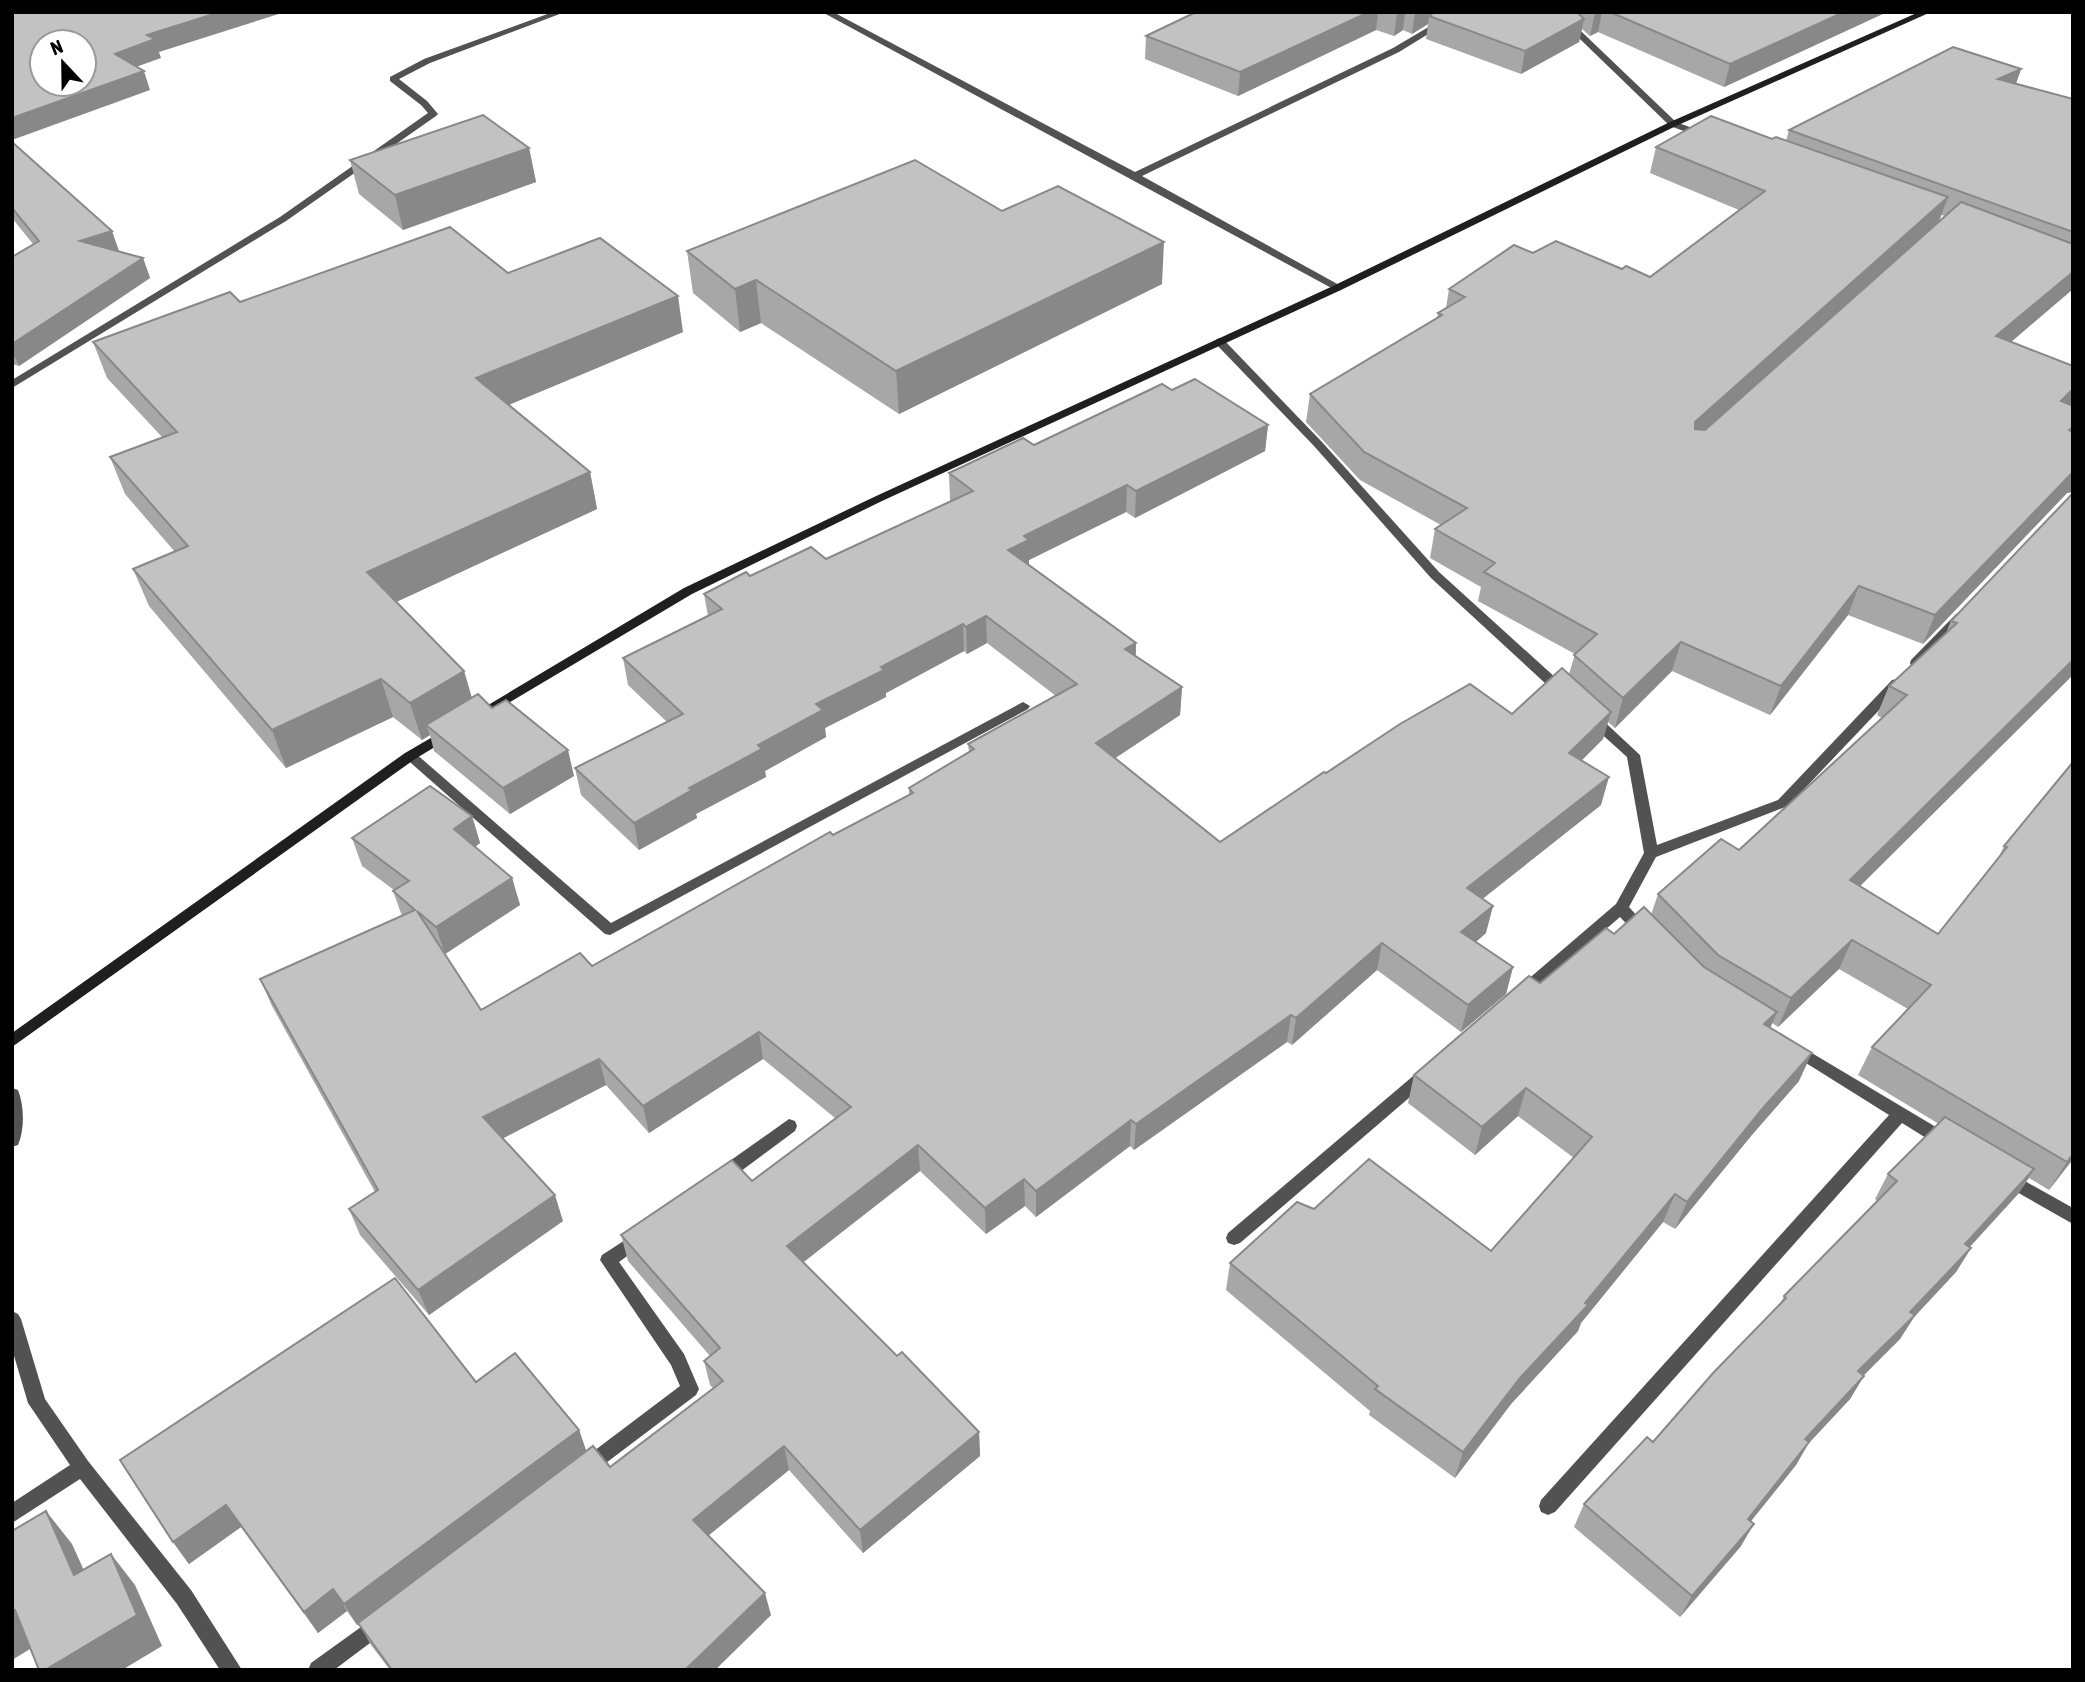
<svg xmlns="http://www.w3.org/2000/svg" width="2085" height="1682" viewBox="0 0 2085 1682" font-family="'Asap Condensed',sans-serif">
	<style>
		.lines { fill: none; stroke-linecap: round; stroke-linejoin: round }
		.street { fill: #525252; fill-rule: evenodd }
		.secondary { fill: #1f1f1f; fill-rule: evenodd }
		.wall { fill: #a7a7a7; fill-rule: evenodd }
		.shaded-wall { fill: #888 }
		.building { fill: #c2c2c2; stroke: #888; stroke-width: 2; fill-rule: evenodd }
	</style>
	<rect width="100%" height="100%" fill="#fff"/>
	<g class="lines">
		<g class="street">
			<polygon points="553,12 565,12 430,63 399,79 427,101 438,114 436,116 286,221 12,388 12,380 280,217 428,113 421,105 390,81 390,77 424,59"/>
			<polygon points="822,12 833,12 1135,172 1393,48 1454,12 1464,12 1399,52 1142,176 1341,286 1341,290 1337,291"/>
			<polygon points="1552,12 1561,12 1676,122 1706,133 1706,137 1700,137 1670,126"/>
			<polygon points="1219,338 1223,339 1322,442 1439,572 1568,689 1569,692 1568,695 1558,695 1431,578 1314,446 1215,343 1214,341"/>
			<polygon points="1960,613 1966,617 1964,620 1921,666 1911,666 1910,663 1911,660 1956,614"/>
			<polygon points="1897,679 1902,680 1903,683 1902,686 1788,806 1656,857 1629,907 1649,929 1651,933 1649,937 1639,937 1620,917 1529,995 1519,995 1516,991 1519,987 1616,904 1644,853 1627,757 1586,720 1584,717 1586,714 1596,714 1640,755 1657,845 1778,800 1892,680"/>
			<polygon points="1023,702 1030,706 1028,709 610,935 605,934 403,756 410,751 415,753 611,923"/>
			<polygon points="1795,1043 1951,1136 1953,1141 1951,1146 1945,1148 1939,1146 1902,1123 1555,1512 1548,1515 1541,1512 1539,1506 1541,1500 1889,1115 1790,1053 1787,1049 1790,1045"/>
			<polygon points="1425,1069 1431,1071 1433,1075 1431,1079 1240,1243 1234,1245 1228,1243 1226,1238 1228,1233 1419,1071"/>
			<path d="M12,1088L18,1090C24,1105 25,1129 18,1145L12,1147Z"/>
			<polygon points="789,1119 795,1121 797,1126 795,1131 729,1180 723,1182 717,1180 715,1175 717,1170"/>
			<polygon points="2007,1171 2073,1208 2073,1224 2001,1183 1999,1178 2001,1173"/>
			<polygon points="639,1231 645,1233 647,1238 645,1243 619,1262 684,1354 699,1389 696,1395 594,1472 588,1475 582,1472 579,1466 582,1460 680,1386 671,1365 600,1260 602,1255"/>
			<polygon points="12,1311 18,1314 21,1319 45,1399 88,1461 191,1590 242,1670 220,1670 177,1604 80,1479 12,1523 12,1503 70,1465 28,1403 12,1349"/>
			<polygon points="379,1614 386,1617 389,1624 386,1631 334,1670 308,1670 311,1663"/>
		</g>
		<g class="secondary">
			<polygon points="1919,12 1931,12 1676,126 1341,290 882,501 692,594 480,720 470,720 468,717 684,588 874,497 1333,286 1670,122"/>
			<polygon points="448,728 455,733 453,736 415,759 12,1047 12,1033 405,753"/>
		</g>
	</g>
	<g class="wall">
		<polygon points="1196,12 1887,12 1724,87 1598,32 1590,36 1582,29 1579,42 1521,74 1426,39 1428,24 1412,34 1403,30 1394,36 1376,30 1238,96 1145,59 1146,36"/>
		<path d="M2021,69L2016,83L2073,99V289L2011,342L2073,366V492L2067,493L1923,644L1848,615L1770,715L1672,671L1615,728L1608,722L1603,739L1581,761L1601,805L1482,899L1486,933L1476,942L1513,967L1506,994L1461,1032L1377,970L1292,1045L1287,1042L1134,1150L1130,1146L1036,1217L1025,1206L986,1234L920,1171L803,1262L897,1356L979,1432L980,1456L863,1553L789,1470L708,1536L771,1615L715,1670H390L371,1645L359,1624L357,1625L347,1611L318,1633L241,1527L189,1564L173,1542L476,1382L579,1430L586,1451L610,1467L713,1388L710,1385L704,1361L710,1356L628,1261L621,1235L752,1181L835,1118L763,1059L649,1133L606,1085L503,1138L563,1221L429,1315L360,1235L349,1209L375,1192L272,1006L260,979L402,916L393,891L394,890L362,866L352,838L472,816L480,843L475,847L512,878L520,905L445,954L481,1010L592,966L833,835L909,795V788L969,752L968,744L1056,696L987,643L967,654L964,651L886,693V697L825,728L826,737L765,771L766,777L696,814L697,818L639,850L581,795L575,768L667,722L628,685L623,658L708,616L704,594L750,576L826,559L952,501L950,500L949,473L1034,445L1172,390L1268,425L1265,451L1135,518L1126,512L1029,560V566L1136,643V656L1182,687L1180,715L1115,758L1220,842L1326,773L1512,714L1569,674L1575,654L1478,601L1481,587L1430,558L1435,529L1441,525L1360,480L1306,422L1310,394L1437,319L1438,313L1446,308L1449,289L1533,253L1622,269L1650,277L1739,210L1650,173L1656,147L1772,139L1786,141L1789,130ZM1941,215L1945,216L1939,222Z"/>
		<polygon points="12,142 119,251 143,258 150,278 19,366 12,364 12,257 33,244 12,218"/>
		<polygon points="529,148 536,182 403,230 359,194 350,160"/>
		<polygon points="1002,211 1162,284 899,414 761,323 740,332 693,293 687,251"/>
		<polygon points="508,273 683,332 508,405 590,472 597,509 396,602 464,671 472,698 492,708 574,776 510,814 434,751 430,735 422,740 393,717 286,768 149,606 133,569 175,552 125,494 110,457 162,437 107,378 93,342 240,302"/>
		<polygon points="2073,493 1860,887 1938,934 1998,859 2004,846 2073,762 2073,1159 2049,1190 2029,1178 2018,1194 1970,1247 1971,1248 1956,1272 1914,1317 1900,1339 1864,1375 1850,1399 1808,1444 1796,1465 1751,1521 1741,1546 1680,1617 1574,1527 1584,1504 1653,1442 1780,1305 1784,1296 1878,1201 1875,1199 1888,1174 1939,1124 1858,1075 1872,1047 1908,1009 1839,969 1778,1027 1772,1023 1770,1028 1799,1081 1751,1136 1675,1229 1663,1222 1581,1323 1578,1331 1511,1404 1455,1478 1369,1415 1370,1411 1226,1290 1230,1263 1314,1209 1491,1251 1574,1158 1518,1116 1475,1155 1408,1103 1414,1075 1540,983 1614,934 1651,915 1658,894 1739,850 1882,718 1877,715 1889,686 1946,633 1951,621"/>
	</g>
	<g class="shaded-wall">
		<polygon points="220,12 285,12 159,52 161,58 122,72 115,54 147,35"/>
		<polygon points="1369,12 1378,12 1376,30 1238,96 1240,72"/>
		<polygon points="1399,12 1405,12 1403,30 1394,36 1397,13"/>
		<polygon points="1415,12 1448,12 1429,16 1428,24 1412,34"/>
		<polygon points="1597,12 1602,12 1598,32 1590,36 1595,13"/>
		<polygon points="1844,12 1887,12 1724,87 1730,64"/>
		<polygon points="1584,19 1579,42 1521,74 1525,51"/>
		<polygon points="2021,69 2012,95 1998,79"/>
		<polygon points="144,71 150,90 12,140 12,118"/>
		<polygon points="529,148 536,182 403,230 395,195"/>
		<polygon points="1948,197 1938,224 1687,450 1695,422"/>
		<polygon points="112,231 119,251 80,241"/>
		<polygon points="1164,242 1162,284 899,414 896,371"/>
		<polygon points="143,258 150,278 19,366 12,351 12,344"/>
		<polygon points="2073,272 2073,289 1985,364 1996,336"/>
		<polygon points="756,280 761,323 740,332 735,289"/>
		<polygon points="678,296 683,332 485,415 476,378"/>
		<polygon points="2073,389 2073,405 2048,429 2061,401"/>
		<polygon points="1268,425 1265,451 1135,518 1136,491"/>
		<polygon points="590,472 597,509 379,610 367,572"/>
		<polygon points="2073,472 2073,492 2067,493 1923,644 1935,615"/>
		<polygon points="1127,485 1126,512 1029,560 1029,567 1008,550 1024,536"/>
		<polygon points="1859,586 1848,615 1770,715 1781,686"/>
		<polygon points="986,616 987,643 967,654 966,627"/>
		<polygon points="963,624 964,651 886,693 886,697 825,728 826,737 765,771 766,777 696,814 697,818 639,850 634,823 758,745 816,704 881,667"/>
		<polygon points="1681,642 1672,671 1615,728 1623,698"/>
		<polygon points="1136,643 1135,670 1125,649"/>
		<polygon points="2073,660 2073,675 1837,909 1850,880"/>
		<polygon points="464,671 475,709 426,725 430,735 422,740 410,703"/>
		<polygon points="381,679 393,717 286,768 272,730"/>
		<polygon points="1182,687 1180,715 1096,771 1096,743"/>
		<polygon points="1611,712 1603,739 1562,780 1569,753"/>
		<polygon points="568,750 574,776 510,814 503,788"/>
		<polygon points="1609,777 1601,805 1461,916 1467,888"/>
		<polygon points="472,816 480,843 462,856 454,829"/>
		<polygon points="512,878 520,905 445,954 436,927"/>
		<polygon points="1493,906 1486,933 1455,959 1461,932"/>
		<polygon points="1852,940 1839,969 1778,1027 1791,998"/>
		<polygon points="1382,943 1377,970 1292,1045 1296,1018"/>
		<polygon points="1513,967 1506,994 1461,1032 1468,1005"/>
		<polygon points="1777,1012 1765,1040 1764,1024"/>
		<polygon points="1291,1015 1287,1042 1134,1150 1136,1124"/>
		<polygon points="759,1032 763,1059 649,1133 643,1106"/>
		<polygon points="1812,1053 1799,1081 1751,1136 1675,1229 1687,1202 1763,1108"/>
		<polygon points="599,1059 606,1085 492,1144 483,1117"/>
		<polygon points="1526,1088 1518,1116 1475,1155 1482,1127"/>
		<polygon points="1131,1120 1130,1146 1036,1217 1036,1191"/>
		<polygon points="918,1145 920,1171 791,1272 787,1246"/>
		<polygon points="2073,1154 2073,1159 2049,1190 2067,1162"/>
		<polygon points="2034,1169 2018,1194 1950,1268 1965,1244"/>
		<polygon points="1024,1179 1025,1206 986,1234 985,1208"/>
		<polygon points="1675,1194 1663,1222 1581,1323 1578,1331 1511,1404 1455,1478 1463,1452 1520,1378 1585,1303"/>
		<polygon points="555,1195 563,1221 429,1315 418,1290"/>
		<polygon points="1971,1248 1956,1272 1914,1317 1900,1339 1844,1395 1858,1371 1910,1312"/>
		<polygon points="1864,1376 1850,1399 1808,1444 1796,1465 1735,1541 1748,1519 1805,1439"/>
		<polygon points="579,1430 587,1453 357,1625 344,1604"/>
		<polygon points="979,1432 980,1456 863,1553 860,1530"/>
		<polygon points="784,1446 789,1470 699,1543 693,1520"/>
		<polygon points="226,1505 241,1527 189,1564 173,1542"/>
		<polygon points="46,1511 72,1544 100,1606 74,1575"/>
		<polygon points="1754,1524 1741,1546 1680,1617 1692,1596"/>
		<polygon points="111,1554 135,1585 162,1646 122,1670 45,1670"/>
		<polygon points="333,1589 347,1611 318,1633 304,1612"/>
		<polygon points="765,1593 771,1615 715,1670 685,1670"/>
		<polygon points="15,1610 43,1641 12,1660 12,1612"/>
	</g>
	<g class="building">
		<path d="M12,12H220L147,35L155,39L115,54L144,71L12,118ZM42,42H84V84H42Z"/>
		<polygon points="1196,12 1369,12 1240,72 1146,36"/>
		<polygon points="1435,12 1577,12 1584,19 1525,51 1429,16"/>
		<polygon points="1610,12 1844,12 1730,64"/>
		<polygon points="1953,47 2021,69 1998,79 2073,99 2073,232 1789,130"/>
		<polygon points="483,115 529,148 395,195 350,160"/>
		<polygon points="1711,116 1772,139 1776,137 1948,197 1695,422 1695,429 1705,430 1961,202 2073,244 2073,272 1996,336 2073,366 2073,389 2061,401 2073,406 2073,427 2069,430 2073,432 2073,472 1935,615 1859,586 1781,686 1681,642 1623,698 1574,655 1597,634 1484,572 1495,563 1435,529 1467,508 1364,452 1310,394 1442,315 1438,313 1465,297 1449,289 1514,245 1533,253 1556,241 1622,269 1626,266 1650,277 1765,191 1656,147"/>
		<polygon points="12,142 112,231 80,241 143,258 12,344 12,257 39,241 12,208"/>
		<polygon points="915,160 1002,211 1058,186 1164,242 896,371 756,280 735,289 687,251"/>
		<polygon points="450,227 508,273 600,238 678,296 476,378 590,472 367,572 464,671 410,703 381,679 272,730 133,569 188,546 110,457 177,432 93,342 230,292 240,302"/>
		<polygon points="1195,379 1268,425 1136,491 1127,485 1024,536 1029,540 1008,550 1136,643 1125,649 1182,687 1096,743 1220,842 1324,772 1326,773 1400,724 1470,684 1512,714 1562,668 1611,712 1569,753 1609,777 1467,888 1493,906 1461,932 1513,967 1468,1005 1382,943 1296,1018 1291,1015 1136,1124 1131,1120 1036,1191 1024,1179 985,1208 918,1145 787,1246 897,1356 902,1352 979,1432 860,1530 784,1446 693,1520 765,1593 685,1670 392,1670 358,1623 593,1446 610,1467 723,1381 704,1361 720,1348 621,1235 732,1160 752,1181 851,1107 759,1032 643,1106 599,1059 483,1117 555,1195 418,1290 349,1209 378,1190 260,979 415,910 393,891 409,881 352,838 430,786 472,816 454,829 512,878 436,927 417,911 481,1010 580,953 592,966 830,832 833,835 913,793 909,788 974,749 968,744 1077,684 986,616 966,627 963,624 881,667 884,670 816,704 823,710 758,745 762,749 689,788 692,790 634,823 575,768 683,714 623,658 722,609 704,594 746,572 750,576 811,547 826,559 973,491 949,473 1023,438 1034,445 1162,384 1172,390"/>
		<polygon points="2073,493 2073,660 1850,880 1938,934 2007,847 2004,846 2073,762 2073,1154 2067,1162 1872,1047 1931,985 1852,940 1791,998 1718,955 1658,894 1721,839 1739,850 1907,695 1889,686 1957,623 1951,621"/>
		<polygon points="478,694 492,708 506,700 568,750 503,788 426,725"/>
		<polygon points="1644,907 1704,967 1777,1012 1764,1024 1812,1053 1763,1108 1687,1202 1675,1194 1585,1303 1588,1305 1520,1378 1463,1452 1375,1389 1378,1386 1230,1263 1297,1202 1314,1209 1369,1159 1491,1251 1592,1137 1526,1088 1482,1127 1414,1075 1529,976 1540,983 1606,928 1614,934"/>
		<polygon points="1945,1117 2034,1169 1965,1244 1971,1248 1910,1312 1915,1315 1858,1371 1864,1376 1805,1439 1809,1442 1748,1519 1754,1524 1692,1596 1584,1504 1647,1437 1653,1442 1714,1372 1786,1298 1784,1296 1897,1181 1888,1174"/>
		<polygon points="395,1278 476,1382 515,1353 579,1430 344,1604 333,1589 304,1612 226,1505 173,1542 120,1460"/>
		<polygon points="46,1511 74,1575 111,1554 137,1615 45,1670 39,1670 15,1610 12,1612 12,1531"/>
	</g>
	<rect width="2085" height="1682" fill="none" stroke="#000000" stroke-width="28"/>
	<g transform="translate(63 63) rotate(338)"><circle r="33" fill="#ffffff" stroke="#999999" stroke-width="2"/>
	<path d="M0-5L12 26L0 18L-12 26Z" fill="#000000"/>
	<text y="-10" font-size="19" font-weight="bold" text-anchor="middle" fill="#000000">N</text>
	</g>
</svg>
